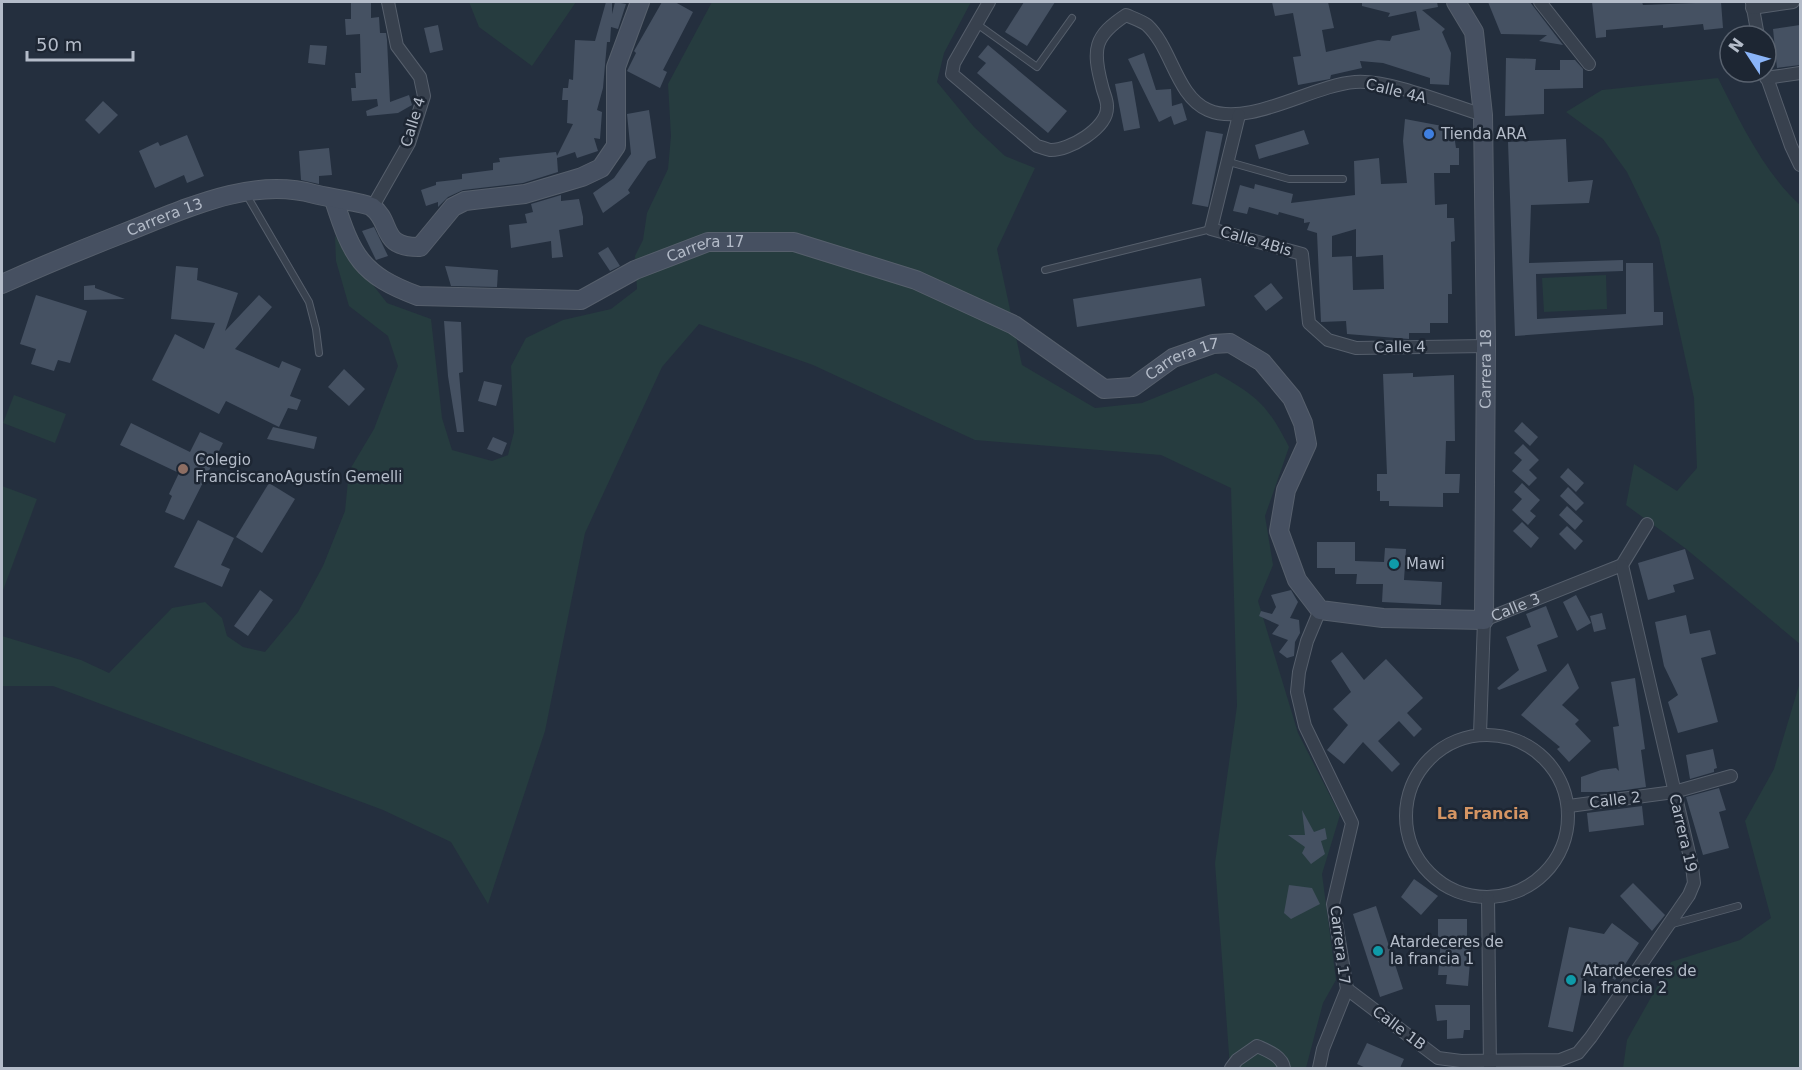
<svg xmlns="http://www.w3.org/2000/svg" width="1802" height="1070" viewBox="0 0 1802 1070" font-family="'DejaVu Sans',sans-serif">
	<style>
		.green { fill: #263c3f }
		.building { fill: #455162; fill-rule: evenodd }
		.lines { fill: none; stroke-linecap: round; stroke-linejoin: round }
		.lane-casing { stroke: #565f6c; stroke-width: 8 }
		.street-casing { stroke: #565f6c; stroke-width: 14 }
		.secondary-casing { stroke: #565f6c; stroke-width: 20 }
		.lane { stroke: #38414e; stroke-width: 6 }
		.street { stroke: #38414e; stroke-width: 12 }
		.secondary { stroke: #465061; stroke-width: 18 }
		.shop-dot { fill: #3f7fe0; stroke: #1d2633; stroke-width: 2 }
		.education-dot { fill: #8d6e63; stroke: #1d2633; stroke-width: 2 }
		.culture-dot { fill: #0f9aa8; stroke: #1d2633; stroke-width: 2 }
		.labels { text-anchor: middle; stroke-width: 5; stroke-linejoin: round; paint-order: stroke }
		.street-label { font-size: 15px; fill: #b4bcc9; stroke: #1d2633 }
		.poi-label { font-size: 15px; fill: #b4bcc9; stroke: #1d2633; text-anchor: start }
		.neighbourhood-label { font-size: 16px; font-weight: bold; fill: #d59563; stroke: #1d2633 }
	</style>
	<rect width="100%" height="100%" fill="#242f3e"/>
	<g class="green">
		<polygon points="469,2 576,2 532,66 479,27"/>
		<path d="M712,2H971L944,53L937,82L974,127L1005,156L1035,168L997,249L1022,365L1095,408L1142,403L1216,373C1257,396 1267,404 1289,447L1265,516L1273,565L1258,601L1298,733L1340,815L1322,874L1336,980L1323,1003L1306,1068H1230L1215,863L1237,706L1231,488L1161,455L975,440L813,365L699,324L662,367L585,533L545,731L488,904L451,842L383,810L53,686H2V636L81,660L109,673L172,608L205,602L222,618L227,636L243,647L265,652L298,612L323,566L345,511L349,471L374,429L398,366L388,336L349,306L336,261L335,236L387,303L431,319L442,418L452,450L492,461L508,455L514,432L511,366L526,338L563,320L611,309L637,289L635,256L643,240L647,213L668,169L671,136L668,84Z"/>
		<path d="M1718,78C1739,120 1765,174 1800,205V644L1685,548L1626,505L1634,464L1677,491L1697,468L1694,398L1659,238L1627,172L1603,139L1566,112L1602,90Z"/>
		<polygon points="1606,275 1607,309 1544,312 1542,278"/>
		<polygon points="14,395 66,414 55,443 3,423"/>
		<polygon points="2,486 37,499 2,593"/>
		<polygon points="1800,682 1800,1068 1623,1068 1627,1040 1671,962 1740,940 1771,918 1745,821 1774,769"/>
	</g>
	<g class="building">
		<polygon points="371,2 371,18 379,17 380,33 386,33 387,40 390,102 409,95 412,105 398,113 367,116 366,111 378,106 377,99 352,101 351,88 356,88 355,73 361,73 360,34 346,35 345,19 351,19 351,3"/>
		<polygon points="606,2 612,2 612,14 615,2 626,4 618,29 611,27 610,42 607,42 603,88 597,110 602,112 600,139 594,138 598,151 577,158 575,152 557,158 558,172 523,183 463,190 448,197 438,207 438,202 426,206 421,190 436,185 436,182 462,179 462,174 493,170 493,163 500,162 499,158 556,152 557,156 573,124 567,123 568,100 562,100 563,88 568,88 569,79 573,80 575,40 595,41"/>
		<polygon points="662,2 675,2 693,12 663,70 667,72 660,88 627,71 636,53 634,51"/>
		<polygon points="1024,2 1055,2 1027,46 1005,32"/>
		<polygon points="1272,2 1328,2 1334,28 1322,30 1326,52 1378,40 1390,41 1392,36 1420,30 1416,11 1388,17 1390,13 1362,6 1362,2 1437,2 1438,7 1422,10 1445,29 1442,32 1451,53 1449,85 1430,84 1430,78 1383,63 1360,61 1362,68 1331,75 1330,79 1298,85 1293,57 1301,56 1293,13 1275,16"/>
		<polygon points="1488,2 1530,2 1563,45 1539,41 1547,35 1501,34"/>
		<polygon points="1592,2 1642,2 1643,5 1721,2 1723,28 1704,30 1703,24 1663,28 1663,25 1606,30 1606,37 1596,38"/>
		<polygon points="438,25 443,50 430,53 424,28"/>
		<polygon points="1800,25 1800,65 1777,68 1773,29"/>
		<polygon points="310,45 327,46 325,65 308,63"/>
		<polygon points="988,45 1067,111 1048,133 977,73 986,63 978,57"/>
		<polygon points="1144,53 1156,90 1171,89 1172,106 1182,103 1187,120 1174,125 1171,116 1159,122 1128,59"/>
		<polygon points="1506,58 1536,59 1535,70 1560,70 1560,60 1575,60 1583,69 1583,88 1544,89 1544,114 1505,116"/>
		<polygon points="1132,81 1140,128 1124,131 1115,84"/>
		<polygon points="103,101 118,115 99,134 85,120"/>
		<polygon points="649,110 656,158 648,161 628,190 630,193 603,213 593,193 614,178 631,154 627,114"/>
		<path d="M1405,119L1453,128L1456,148H1459V165H1450V173H1434L1435,205L1447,204V218H1454L1455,241L1451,242L1452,294H1448V323H1430V333H1409V339L1347,334L1346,321L1321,322L1317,233L1307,230L1310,222L1304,223V219L1279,212L1278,215L1249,207L1247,214L1233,211L1240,185L1254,189L1255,184L1293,194L1291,203L1355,195L1354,161L1379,158L1381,184L1407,183L1403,141ZM1356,229V257L1383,255L1384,289L1353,290L1352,256L1332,257V236Z"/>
		<polygon points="1304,130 1309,144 1259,159 1255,145"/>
		<polygon points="1206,131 1223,134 1208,207 1192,204"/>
		<polygon points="187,135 204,176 187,183 184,175 155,188 139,151 158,142 160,146"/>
		<polygon points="1566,139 1568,182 1593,180 1589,203 1531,205 1529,263 1623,260 1623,271 1536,274 1537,319 1626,314 1626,263 1653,263 1654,312 1663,312 1663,325 1515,336 1508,142"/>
		<polygon points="329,148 332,175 319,176 319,184 301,180 299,151"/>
		<polygon points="561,195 561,201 579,199 583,217 583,225 559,230 563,257 552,258 551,241 511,248 509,225 527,223 525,214 533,212 531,204"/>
		<polygon points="374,227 388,256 376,260 362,231"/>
		<polygon points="608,247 620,266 610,271 598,253"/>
		<polygon points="176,266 198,268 197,280 238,293 225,331 259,295 272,307 235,349 279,368 282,361 301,369 290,396 301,400 297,410 288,408 279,427 226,401 219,414 152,380 175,334 204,349 215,323 171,319"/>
		<polygon points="445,266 498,270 497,287 451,286"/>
		<polygon points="1201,278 1205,306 1077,327 1073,299"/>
		<polygon points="1271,283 1283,298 1266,311 1254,296"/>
		<polygon points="95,285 95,288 125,299 84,300 84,286"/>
		<polygon points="36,295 87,311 70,363 58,360 54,371 31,364 36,349 20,344"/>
		<polygon points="444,321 461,322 463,372 459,373 464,432 457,432 448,376"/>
		<polygon points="344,369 365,389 349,406 328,387"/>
		<polygon points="1413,373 1413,377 1454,375 1455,441 1446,441 1445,474 1460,474 1459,493 1443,493 1443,507 1389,506 1389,501 1380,501 1380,491 1377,491 1377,474 1387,474 1383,374"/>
		<polygon points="484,381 502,385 496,406 478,401"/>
		<polygon points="1522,422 1538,437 1530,446 1514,431"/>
		<polygon points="131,423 190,452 200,432 223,443 184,520 165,512 172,496 169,494 179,473 120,445"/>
		<polygon points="273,427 317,437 314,449 267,439"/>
		<polygon points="493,437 507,443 502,455 487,449"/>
		<polygon points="1523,444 1539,460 1529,470 1537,478 1529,486 1512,471 1522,460 1514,453"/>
		<polygon points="1568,468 1584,483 1576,492 1560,477"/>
		<polygon points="269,483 295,499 262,553 236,537"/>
		<polygon points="1522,483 1540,500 1530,511 1536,516 1528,525 1512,510 1522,499 1514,492"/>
		<polygon points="1568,487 1584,503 1576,511 1560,496"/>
		<polygon points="1567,506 1583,521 1575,530 1559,515"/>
		<polygon points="198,520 234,538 221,565 230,569 222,587 174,567"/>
		<polygon points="1522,522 1539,538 1531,548 1513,531"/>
		<polygon points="1567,526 1583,541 1575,550 1559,534"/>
		<polygon points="1317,542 1355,542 1355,561 1384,562 1385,548 1406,549 1404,580 1442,582 1441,605 1382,602 1383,584 1356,584 1357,574 1335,574 1335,568 1317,568"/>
		<polygon points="1685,549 1694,579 1673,585 1675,592 1648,600 1638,563"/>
		<polygon points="260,590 273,600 248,636 234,626"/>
		<polygon points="1291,590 1298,602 1290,618 1299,620 1300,633 1295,642 1294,656 1287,658 1279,652 1288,640 1272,634 1279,625 1259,616 1261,611 1272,614 1276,607 1271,595"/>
		<polygon points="1576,595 1591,623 1577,631 1563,602"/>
		<polygon points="1546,606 1558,637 1537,645 1547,671 1499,690 1497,688 1519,670 1506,637 1531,627 1526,614"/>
		<polygon points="1602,613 1606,629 1594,632 1590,616"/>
		<polygon points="1686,615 1690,634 1710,630 1716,654 1701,658 1718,722 1678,733 1668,702 1678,695 1664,666 1655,622"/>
		<polygon points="1342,652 1364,680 1386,659 1423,698 1407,713 1422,729 1414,737 1399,721 1378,741 1400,764 1392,772 1363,742 1344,764 1327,750 1348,725 1333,709 1351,692 1331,661"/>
		<polygon points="1568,663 1579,688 1562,705 1579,720 1575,724 1591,741 1569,762 1557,749 1560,747 1521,715"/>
		<polygon points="1635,678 1645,749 1641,750 1646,787 1612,792 1581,792 1581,777 1601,770 1616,768 1619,771 1613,727 1619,726 1611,682"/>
		<polygon points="1713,749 1717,768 1714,769 1714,772 1690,779 1686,755"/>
		<polygon points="1719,788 1726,810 1719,812 1729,848 1703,855 1686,797"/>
		<polygon points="1642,806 1644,825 1589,832 1587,813"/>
		<polygon points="1302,810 1314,832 1325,828 1327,839 1321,841 1325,854 1311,864 1302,853 1305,847 1288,835 1305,835"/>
		<polygon points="1414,879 1438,896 1421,915 1401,897"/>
		<polygon points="1633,883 1665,915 1652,931 1620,896"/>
		<polygon points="1289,885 1312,888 1320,904 1291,919 1284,913"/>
		<polygon points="1376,906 1403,989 1380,997 1353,914"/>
		<polygon points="1438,919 1467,919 1467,948 1471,949 1468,986 1446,984 1447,975 1438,975 1441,939 1438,939"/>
		<polygon points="1612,923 1639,943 1615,980 1588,962 1573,1032 1548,1027 1569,927 1604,934"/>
		<polygon points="1435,1005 1470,1005 1470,1030 1464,1030 1463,1038 1447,1039 1447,1020 1437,1021"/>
		<polygon points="1367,1043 1404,1059 1400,1068 1366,1068 1357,1064"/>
	</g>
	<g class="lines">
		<g class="lane-casing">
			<g id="lane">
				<polyline points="977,24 1037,67 1072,18"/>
				<polyline points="1229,162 1289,179 1343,179"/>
				<polyline points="246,194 309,302 316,329 319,353"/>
				<polyline points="1045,270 1211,229"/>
				<polyline points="1669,925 1738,906"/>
			</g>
		</g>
		<g class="street-casing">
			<g id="street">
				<path d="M989,2L954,63L952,74L1037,146C1041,147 1046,149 1050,150C1069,151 1107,128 1107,108C1108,101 1103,92 1102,86C1092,49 1094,36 1126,15C1133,18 1142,21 1147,25C1172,48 1176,96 1208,110C1249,128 1312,85 1355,82C1388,79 1450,105 1483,115"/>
				<polyline points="1540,2 1589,64"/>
				<polyline points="1752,3 1758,36"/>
				<polyline points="1752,8 1793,2"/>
				<polyline points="1765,72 1791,146 1800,165"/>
				<polyline points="1766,78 1800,73"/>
				<polyline points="1239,115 1211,229 1302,254 1309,323 1328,340 1356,348 1486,346"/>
				<polyline points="372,208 409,143 424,96 420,77 397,46 388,2"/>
				<path id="s1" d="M1480,734L1484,620L1622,565L1647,524"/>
				<circle cx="1487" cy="816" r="81"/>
				<polyline points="1569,806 1674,792 1731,776"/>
				<polyline points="1488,898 1490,1068"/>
				<polyline points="1347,989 1438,1058 1461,1061 1560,1060 1578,1053 1591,1037 1689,895 1694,883 1692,866 1622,565"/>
				<path d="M1231,1068L1237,1060L1257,1046C1268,1051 1282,1056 1284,1068"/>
				<polyline points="1319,1068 1323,1049 1347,989 1333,904 1352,823 1305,726 1297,692 1299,672 1307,641 1320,610"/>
			</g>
		</g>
		<g class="secondary-casing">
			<g id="secondary">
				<path id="s2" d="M334,200C352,256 361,275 418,296L581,300L635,270L708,242H794L916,280L1014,325L1104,389L1133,387L1173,358L1213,344L1230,343L1262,362L1292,398L1303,423L1307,444L1286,490L1279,531L1297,580L1320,610L1383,618L1484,620L1486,346L1483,115L1474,32L1456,2"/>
				<path id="s3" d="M2,284C42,266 83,249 124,233C183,210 251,176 314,194C325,197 366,203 372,207C393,222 379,248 420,247L453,207L465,201L525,194L582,177L601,168L616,146V67L640,2"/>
			</g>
		</g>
		<use href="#lane" class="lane"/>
		<use href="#street" class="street"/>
		<use href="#secondary" class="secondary"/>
	</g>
	<circle class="shop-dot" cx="1429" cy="134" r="6"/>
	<circle class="education-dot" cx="183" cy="469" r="6"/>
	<g class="culture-dot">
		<circle cx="1394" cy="564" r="6"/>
		<circle cx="1378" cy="951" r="6"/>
		<circle cx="1571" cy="980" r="6"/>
	</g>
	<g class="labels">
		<g class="street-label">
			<text transform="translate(1396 91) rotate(14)" y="5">Calle 4A</text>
			<text transform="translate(413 122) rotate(-73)" y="5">Calle 4</text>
			<text dy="5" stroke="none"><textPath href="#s3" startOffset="176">Carrera 13</textPath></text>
			<text transform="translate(1256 241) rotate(16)" y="5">Calle 4Bis</text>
			<text dy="5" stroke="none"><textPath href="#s2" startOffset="434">Carrera 17</textPath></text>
			<text transform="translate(1400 347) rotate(-1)" y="5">Calle 4</text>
			<text dy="5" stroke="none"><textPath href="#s2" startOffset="956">Carrera 17</textPath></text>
			<text dy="5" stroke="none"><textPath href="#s2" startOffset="1738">Carrera 18</textPath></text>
			<text dy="5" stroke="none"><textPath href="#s1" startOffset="148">Calle 3</textPath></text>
			<text transform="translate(1615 800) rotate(-7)" y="5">Calle 2</text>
			<text transform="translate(1683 833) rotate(77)" y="5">Carrera 19</text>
			<text transform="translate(1340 945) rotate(83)" y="5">Carrera 17</text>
			<text transform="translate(1399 1028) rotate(37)" y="5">Calle 1B</text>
		</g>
		<g class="poi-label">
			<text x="1441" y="139">Tienda ARA</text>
			<text x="195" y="465">Colegio<tspan x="195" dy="17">FranciscanoAgustín Gemelli</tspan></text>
			<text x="1406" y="569">Mawi</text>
			<text x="1390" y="947">Atardeceres de<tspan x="1390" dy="17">la francia 1</tspan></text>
			<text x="1583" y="976">Atardeceres de<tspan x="1583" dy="17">la francia 2</tspan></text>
		</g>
		<g class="neighbourhood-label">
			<text x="1483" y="819">La Francia</text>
		</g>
	</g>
	<rect width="1802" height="1070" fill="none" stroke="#b4bcc9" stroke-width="6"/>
	<g transform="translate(1748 54) rotate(306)"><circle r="28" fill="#1d2633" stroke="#59626f" stroke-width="1.5"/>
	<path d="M0-4.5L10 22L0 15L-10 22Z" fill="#8ab4f8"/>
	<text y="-9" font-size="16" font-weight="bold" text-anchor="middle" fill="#b4bcc9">N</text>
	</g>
	<path d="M27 51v9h106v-9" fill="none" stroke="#b4bcc9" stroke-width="3"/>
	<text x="36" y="51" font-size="18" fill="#b4bcc9" stroke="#1d2633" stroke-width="4.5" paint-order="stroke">50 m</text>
</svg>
